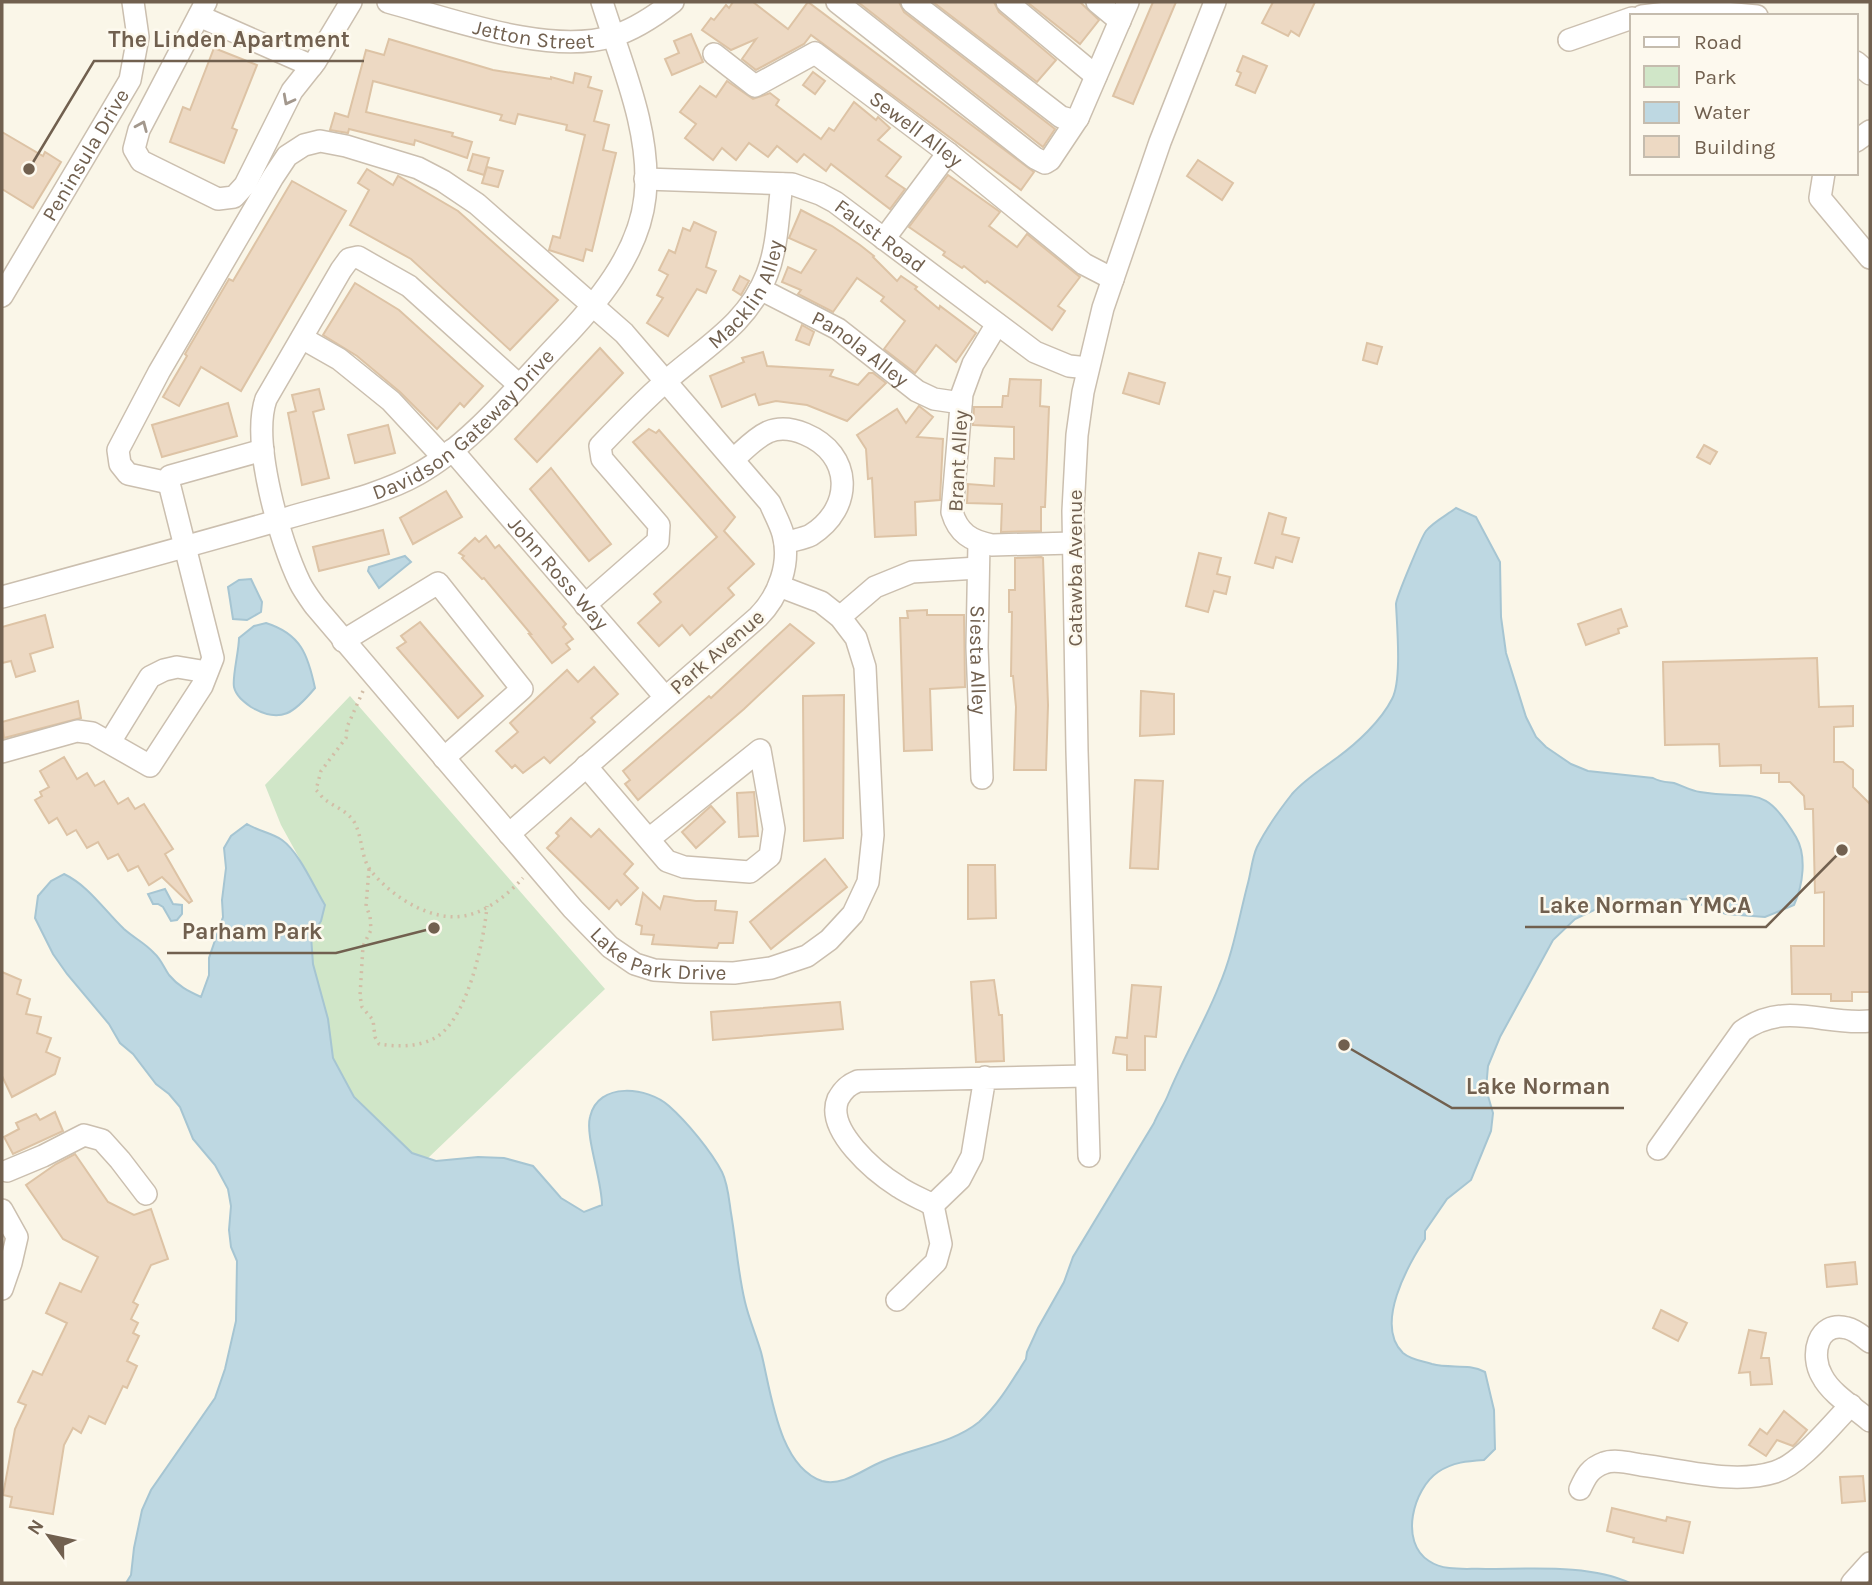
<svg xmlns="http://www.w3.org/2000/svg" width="1872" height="1585" viewBox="0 0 1872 1585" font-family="Karla,sans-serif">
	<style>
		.green { fill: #d0e6c8 }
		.water { fill: #bed8e2; stroke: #a6c5d2; stroke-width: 2 }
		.building { fill: #edd9c3; stroke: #ddc3a5; stroke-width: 2 }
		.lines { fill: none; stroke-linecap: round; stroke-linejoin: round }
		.minor-casing { stroke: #cbbfaf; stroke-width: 24 }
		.path { stroke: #d2bda6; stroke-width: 3.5; stroke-dasharray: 2 5; stroke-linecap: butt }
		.minor { stroke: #fff; stroke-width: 21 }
		.oneway { stroke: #a3988d }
		.labels { text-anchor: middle; stroke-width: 5; stroke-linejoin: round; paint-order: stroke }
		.street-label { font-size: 21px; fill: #71604f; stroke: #fdf9ee }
		.leader { fill: none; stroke: #71604f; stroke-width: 2.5 }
		.callout-dot { fill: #71604f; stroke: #fdf9ee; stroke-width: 2.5 }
		.callout-label { font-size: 23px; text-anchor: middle; font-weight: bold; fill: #71604f; stroke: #fdf9ee; stroke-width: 5; stroke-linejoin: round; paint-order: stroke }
	</style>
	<rect width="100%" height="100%" fill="#faf6e8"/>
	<polygon class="green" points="350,696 605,989 428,1158 412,1153 354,1097 333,1058 328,1019 313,964 311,936 321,921 325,905 281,825 265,785"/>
	<g class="water">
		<path d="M1456,508L1476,517L1500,562L1501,617L1506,653L1526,717L1536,737L1546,747L1571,764L1588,771L1653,778C1660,782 1666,782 1674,783C1683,786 1691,791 1700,792C1753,801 1763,781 1796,837C1807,856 1803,885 1794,905L1765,917L1726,914L1687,899L1609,903L1575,919L1553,940L1500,1037L1488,1066L1486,1089L1493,1113L1491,1131L1471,1180L1447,1199L1425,1231V1239C1408,1265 1374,1325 1403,1353C1411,1360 1423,1361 1432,1364C1451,1369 1468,1363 1485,1372L1494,1410L1495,1449L1484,1460C1468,1461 1453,1462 1438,1472C1413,1489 1399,1542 1429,1561C1445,1572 1468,1568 1486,1569C1531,1569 1590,1564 1630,1583H126L131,1575L134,1548L142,1510L151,1490L215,1398L225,1369L236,1321L237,1261L231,1247L229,1230L231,1206L228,1189L215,1165L193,1139L180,1107L169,1094L156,1084L133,1054L120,1043L109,1024L67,974L53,954L35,918L38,896L51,881L64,874C89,886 104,910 124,929C134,938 145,943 154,953C161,959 164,968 169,975C178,986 188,991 201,997L209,975V958L223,917L222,900L226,868L224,848L231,836L247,824C258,831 272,833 282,840C299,852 314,887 325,905L321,921L311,936L313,964L328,1019L333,1058L354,1097L412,1153L436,1161L478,1157L504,1158L533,1166L561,1198L584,1212L602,1205C602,1180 585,1136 590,1117C598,1081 648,1087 669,1106C687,1122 711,1151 722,1172C728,1184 729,1200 731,1213C736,1242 738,1273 745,1302C749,1319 756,1335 761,1352C771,1391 778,1466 822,1481C842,1487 864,1469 881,1462C912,1448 952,1444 979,1422C999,1404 1012,1381 1026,1359L1027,1352L1038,1328L1064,1282L1073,1257L1154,1123C1158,1113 1164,1105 1168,1095C1183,1058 1204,1024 1219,986C1233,954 1239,917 1248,883C1251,872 1252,858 1257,847C1265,831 1281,808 1292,794C1305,779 1322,769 1338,757C1357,743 1381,721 1392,699C1402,680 1397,627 1396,604C1396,598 1422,536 1426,531C1433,522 1447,515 1456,508Z"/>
		<polygon points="405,556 411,562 379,588 368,571 369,567"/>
		<polygon points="251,579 262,602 261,612 247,620 233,619 228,587 239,580"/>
		<path d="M266,623C301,634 308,655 315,688C295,712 281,725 251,707C244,702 236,696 234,687C232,677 239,651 239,638L254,626Z"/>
		<polygon points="165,889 173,904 182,905 182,914 177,920 171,921 163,907 158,904 153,904 148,894"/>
	</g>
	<g class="building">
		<polygon points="733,2 753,2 788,29 808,2 1034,172 1021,190 811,35 804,44 756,70 742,59 756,39 731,50 702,30 711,18 714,20 726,5 729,8"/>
		<polygon points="858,2 899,2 904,12 1055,129 1043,147"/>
		<polygon points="933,2 994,2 999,12 1056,60 1037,82"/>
		<polygon points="1027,2 1080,2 1099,20 1080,44"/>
		<polygon points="1153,2 1176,2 1133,104 1113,96"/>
		<polygon points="1273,2 1315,2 1299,36 1291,31 1288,36 1262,23"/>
		<polygon points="691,34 703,62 672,75 665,59 679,53 674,41"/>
		<polygon points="389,39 493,70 551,79 551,77 573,83 575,73 591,77 588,87 602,91 594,121 609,125 603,150 616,153 592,251 586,249 583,261 549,250 553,236 560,238 585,135 566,130 567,125 518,114 515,124 500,120 502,115 373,81 366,112 453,133 452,136 472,142 467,158 415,140 414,145 349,129 348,133 330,130 335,113 348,117 366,50 384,55"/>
		<polygon points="214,48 257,65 232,128 237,130 224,163 170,142 183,107 190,110"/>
		<polygon points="1243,56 1267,66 1255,93 1236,85 1241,73 1237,71"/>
		<polygon points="813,72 825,81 815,94 803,85"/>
		<polygon points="727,81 753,99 770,93 779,100 776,105 821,139 829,128 834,131 854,102 876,120 878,117 890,128 878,140 901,157 886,176 905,189 890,209 831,164 826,171 804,154 797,162 777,146 768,157 749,143 736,160 722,148 713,160 685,138 696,124 680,112 700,86 716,97"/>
		<polygon points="2,132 43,156 45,152 61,162 33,208 2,189"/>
		<polygon points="473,154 489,158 484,175 468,170"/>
		<polygon points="1198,160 1233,183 1222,200 1187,176"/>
		<polygon points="487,167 503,171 498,187 482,183"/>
		<polygon points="367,169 393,185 398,176 458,211 558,300 510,350 411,259 350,225 369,190 358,183"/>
		<polygon points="948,175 1000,212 989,226 1017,247 1027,234 1080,277 1058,306 1065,311 1052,330 987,281 985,283 964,266 962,268 943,255 945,252 909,227"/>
		<polygon points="292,181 346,211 241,391 201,367 179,406 163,397 187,356 185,354 229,279 233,281"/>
		<polygon points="801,210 832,226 860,245 874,256 873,257 897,281 901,276 917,287 915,289 939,309 940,306 976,333 956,362 936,345 915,373 884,349 905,321 881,301 884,297 857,278 833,312 798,294 801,290 782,282 788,267 801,273 816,250 789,238"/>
		<polygon points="694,222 716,232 706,267 716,271 706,293 697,289 668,336 647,323 663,298 657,295 668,275 659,270 669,250 675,253 683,228 690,231"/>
		<polygon points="740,276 749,281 741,295 733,290"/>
		<polygon points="355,283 399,310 483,386 464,407 460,403 437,429 400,392 357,356 323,335"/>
		<polygon points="802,325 814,332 809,345 796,340"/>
		<polygon points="1367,343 1382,347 1377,364 1363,360"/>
		<polygon points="600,348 623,373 537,462 515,439"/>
		<polygon points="763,352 767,366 833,370 830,376 858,385 869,373 873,373 886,383 847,421 807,405 776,401 759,405 755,394 722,407 710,376 744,362 742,358"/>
		<polygon points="1129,373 1165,383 1159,404 1123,393"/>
		<polygon points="1010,379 1041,380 1040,406 1049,407 1045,507 1041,507 1041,531 1001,532 1002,504 967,503 968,484 994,486 995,458 1014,459 1014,427 973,425 974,407 1002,407 1003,396 1008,396"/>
		<polygon points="319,389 324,409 313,412 329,478 302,485 288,413 296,411 292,395"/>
		<polygon points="228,403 237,436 162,457 152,425"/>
		<polygon points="919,406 933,417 917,437 943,439 940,500 915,502 916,535 875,537 872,478 868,479 866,449 857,435 897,409 906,423"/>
		<polygon points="388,425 395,453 355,463 348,435"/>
		<polygon points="649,429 656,433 659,430 735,517 724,531 754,564 728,588 734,595 690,635 682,625 659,646 638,623 661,602 654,594 717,537 633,442"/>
		<polygon points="1704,445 1717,452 1710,464 1697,457"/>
		<polygon points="551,468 611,544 589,561 530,489"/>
		<polygon points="446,491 462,517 413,544 400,518"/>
		<polygon points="1269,513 1286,518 1282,534 1299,538 1292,562 1276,557 1273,568 1255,563"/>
		<polygon points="383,530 389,554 319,571 313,547"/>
		<polygon points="486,536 495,548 499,545 566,624 563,627 573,639 566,644 570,649 552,663 529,634 531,634 484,578 482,579 462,558 464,556 459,553 475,538 479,542"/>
		<polygon points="1199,553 1221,558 1217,574 1230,577 1226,594 1214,591 1208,612 1186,606"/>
		<polygon points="1041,557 1043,558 1048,705 1046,770 1014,770 1016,707 1013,676 1011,676 1012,612 1009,612 1009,590 1015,590 1015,558"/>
		<polygon points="1621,609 1627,626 1618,629 1619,633 1586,645 1578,624"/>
		<polygon points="927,610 927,615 964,615 965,687 930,689 932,750 904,751 900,618 908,618 907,611"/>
		<polygon points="45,615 53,647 30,654 35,671 16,677 11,661 2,663 2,627"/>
		<polygon points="420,622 483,696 458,718 397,648 406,642 401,636"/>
		<polygon points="790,624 814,643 744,709 638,800 625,784 630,780 623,771 709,696 711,698"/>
		<polygon points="1817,658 1819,707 1853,706 1853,726 1834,727 1834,762 1843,762 1853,770 1853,787 1870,804 1870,992 1852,992 1852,1001 1831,1001 1831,994 1792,994 1791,946 1824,946 1824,892 1815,893 1813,809 1805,809 1804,796 1790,782 1779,782 1779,773 1761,773 1761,765 1720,766 1719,744 1665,745 1663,662"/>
		<polygon points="594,667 618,694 591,718 595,722 550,763 544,757 523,773 515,765 512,768 496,751 518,732 510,723 567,670 578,682"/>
		<polygon points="1141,691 1174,694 1174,734 1140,736"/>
		<polygon points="844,695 843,838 804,841 803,696"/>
		<polygon points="78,701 81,718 4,738 2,722"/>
		<polygon points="64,757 77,779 87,773 95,786 104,781 118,804 128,798 135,809 144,804 173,849 165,854 192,901 189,903 162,877 149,885 138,866 128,871 118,854 108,859 98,842 87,848 76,830 67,835 57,818 49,823 35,800 42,796 40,792 49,787 40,771"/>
		<polygon points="1135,780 1163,781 1158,869 1130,868"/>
		<polygon points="754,792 758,836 739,837 737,793"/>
		<polygon points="711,806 725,822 696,848 682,832"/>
		<polygon points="571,818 591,837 599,829 633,864 624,874 638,888 621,905 617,900 609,909 547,848 559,836 556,833"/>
		<polygon points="825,859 847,887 771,949 750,922"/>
		<polygon points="968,865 995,865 996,918 968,919"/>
		<polygon points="643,893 660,909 664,896 696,901 716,901 715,910 737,912 733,943 719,943 717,948 652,944 654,935 641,934 642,926 636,924"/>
		<polygon points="2,972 21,980 17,994 30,999 26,1014 41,1017 37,1033 51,1038 46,1052 60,1058 55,1074 12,1097 2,1076"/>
		<polygon points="994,980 999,1015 1002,1015 1004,1061 976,1062 971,982"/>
		<polygon points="1132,985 1161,987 1156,1037 1145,1036 1145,1070 1127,1070 1127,1055 1113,1053 1116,1037 1127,1038"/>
		<polygon points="840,1002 843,1029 713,1040 711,1012"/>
		<polygon points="55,1112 63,1131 13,1154 4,1137 19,1129 16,1123 36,1114 40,1120"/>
		<polygon points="75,1154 108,1202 134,1215 151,1209 168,1259 151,1265 133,1302 138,1305 131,1319 138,1323 133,1333 139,1336 127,1361 137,1366 127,1388 123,1386 105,1424 89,1416 81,1433 73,1428 64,1445 53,1514 10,1507 12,1497 3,1495 15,1429 26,1405 18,1402 33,1371 42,1375 67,1323 46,1313 60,1283 81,1292 98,1257 63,1239 26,1185 56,1164"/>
		<polygon points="1855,1262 1857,1284 1827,1287 1825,1265"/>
		<polygon points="1661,1310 1687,1323 1678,1341 1653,1328"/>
		<polygon points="1749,1330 1766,1333 1761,1358 1769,1358 1772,1384 1751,1385 1750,1372 1739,1373"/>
		<polygon points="1784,1411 1807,1430 1796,1443 1793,1446 1777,1440 1766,1456 1749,1445 1760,1429 1767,1434"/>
		<polygon points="1863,1476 1865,1501 1842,1503 1840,1477"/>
		<polygon points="1612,1508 1666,1521 1667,1517 1690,1522 1683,1553 1633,1542 1634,1538 1607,1531"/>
	</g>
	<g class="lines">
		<g class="minor-casing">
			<g id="minor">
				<polyline points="206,2 139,130 134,149 141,161 218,199 234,197 245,185 292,91 315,62 351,2"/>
				<path id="s1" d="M388,2C451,19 550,56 613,36C634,30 656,15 673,2"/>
				<polyline points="837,2 1035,158 1045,163 1050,160 1078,118"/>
				<polyline points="912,2 1061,117 1072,120 1078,118 1128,2"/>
				<polyline points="1007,2 1096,76"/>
				<polyline points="1097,2 1120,21"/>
				<polyline points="199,16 312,66"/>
				<polyline points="1642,16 1691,10 1757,16"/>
				<polyline points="1569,40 1632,18"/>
				<path id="s2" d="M714,54L755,86L815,53L948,153L1084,264L1113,279"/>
				<polyline points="1856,62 1870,74"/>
				<polyline points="1856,141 1870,131"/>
				<polyline points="1824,173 1820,198 1870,258"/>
				<path id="s3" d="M645,179L792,184L820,194L835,202L1035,352L1069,366L1088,368"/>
				<polyline points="884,239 948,153"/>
				<path id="s4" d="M760,289L838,329L917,391L934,399L961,403"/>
				<path id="s5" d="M2,296L130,80L138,37L133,2"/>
				<path d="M997,324L973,364L962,394L952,512C958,533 971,541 992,545L1073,543"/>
				<polyline points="302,338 339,359 391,401 443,457"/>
				<path id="s6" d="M519,385L409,286L358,257L349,259L341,270L266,399C251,442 280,542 300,583C304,591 310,599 315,606L573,909L610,947L635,964L654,970L686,972L734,973L771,968L807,956L829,940L853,914L868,882L873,835L865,667L856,638L840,617L821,602L779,586"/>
				<path id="s7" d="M452,450L665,697"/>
				<path d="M734,459C744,450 755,438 768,432C780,427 793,429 805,434C853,454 854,508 811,535C803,539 793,540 785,543"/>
				<path d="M169,483L128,474L120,464L118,450L159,372L273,177L287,156L304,145L320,141L346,146L418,168L443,181L477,204L624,333L770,503C774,513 780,523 783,534C791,563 779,596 758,617L509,834"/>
				<path id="s8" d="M979,543L977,647L982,778"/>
				<path id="s9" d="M2,597C97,571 193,545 287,518C330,505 379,496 418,474C470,445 516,388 557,345C596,305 639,254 645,197C652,132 621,63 602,2"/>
				<path id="s10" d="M585,605L658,541L659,525L602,459L600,446C621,424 642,402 665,382C703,348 748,324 767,274C778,246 778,213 782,184"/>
				<polyline points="840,617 875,587 912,572 978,568"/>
				<polyline points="343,641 438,583 522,689 444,758"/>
				<polyline points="110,742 150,677 164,670 177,667 207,672"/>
				<polyline points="2,752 77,731 92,733 150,766 202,686 213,658 169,483 170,476 263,450"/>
				<polyline points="586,766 667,861 684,867 750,872 770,856 774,829 760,750 649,839"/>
				<path d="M985,1077L972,1156L960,1179L933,1205C922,1199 909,1194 899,1187C875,1172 825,1130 838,1099C843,1090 848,1085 858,1081L1086,1076"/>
				<path d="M1658,1149L1742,1031C1786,1000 1824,1026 1870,1021"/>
				<polyline points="1089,1156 1077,751 1073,511 1077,435 1083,392 1103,308 1160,142 1215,2"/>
				<polyline points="7,1171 43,1156 84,1135 102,1140 120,1160 146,1194"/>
				<polyline points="2,1210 17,1237 11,1263 2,1289"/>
				<polyline points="897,1300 936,1262 941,1244 933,1205"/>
				<path d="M1870,1342C1863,1337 1856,1330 1847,1328C1817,1320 1810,1356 1822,1376C1831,1394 1855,1408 1870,1421"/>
				<path d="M1580,1489C1586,1476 1590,1468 1604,1463C1614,1459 1631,1463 1641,1465C1683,1470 1734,1485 1775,1472C1801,1464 1831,1425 1851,1405"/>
				<polyline points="1852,1583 1870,1563"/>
			</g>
		</g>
		<g class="path">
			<path d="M363,691L347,727L346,738L321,771L316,790C319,793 323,799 327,801C336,807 346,811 353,820C363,835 360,857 371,871C394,899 438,927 475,913C494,906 510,892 523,878"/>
			<path d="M369,869L366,906L370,916L371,930L363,946L360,996L362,1007L373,1020L375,1037L379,1044C396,1047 417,1047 433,1039C467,1023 484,941 487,906"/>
		</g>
		<use href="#minor" class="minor"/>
	</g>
	<defs><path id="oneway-chevron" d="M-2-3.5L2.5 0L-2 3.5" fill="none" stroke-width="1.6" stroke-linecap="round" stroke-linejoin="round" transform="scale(1.75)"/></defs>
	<g class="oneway">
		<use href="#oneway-chevron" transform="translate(288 100) rotate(118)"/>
		<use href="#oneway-chevron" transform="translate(142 126) rotate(-67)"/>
	</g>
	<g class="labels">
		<g class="street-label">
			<text dy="7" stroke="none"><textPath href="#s1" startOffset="150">Jetton Street</textPath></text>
			<text dy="7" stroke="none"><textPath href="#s2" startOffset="247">Sewell Alley</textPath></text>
			<text dy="7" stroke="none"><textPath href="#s5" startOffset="164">Peninsula Drive</textPath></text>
			<text dy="7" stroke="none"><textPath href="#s3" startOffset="250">Faust Road</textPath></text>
			<text dy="7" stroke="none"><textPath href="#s10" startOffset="427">Macklin Alley</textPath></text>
			<text dy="7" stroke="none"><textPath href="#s4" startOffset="117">Panola Alley</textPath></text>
			<text dy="7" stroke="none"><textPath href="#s9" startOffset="500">Davidson Gateway Drive</textPath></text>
			<text transform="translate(958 461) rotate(-87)" y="7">Brant Alley</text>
			<text transform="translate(1075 568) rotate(-90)" y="7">Catawba Avenue</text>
			<text dy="7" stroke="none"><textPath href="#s7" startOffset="163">John Ross Way</textPath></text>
			<text transform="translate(717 652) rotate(-41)" y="7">Park Avenue</text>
			<text dy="7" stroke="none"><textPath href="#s8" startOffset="117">Siesta Alley</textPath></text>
			<text dy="7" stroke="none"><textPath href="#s6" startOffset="1097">Lake Park Drive</textPath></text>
		</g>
	</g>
	<path class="leader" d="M29 169L94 61H364M1842 850L1766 927H1525M434 928L336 953H167M1344 1045L1452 1108H1624"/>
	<g class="callout-dot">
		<circle cx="29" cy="169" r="7"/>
		<circle cx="1842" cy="850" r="7"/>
		<circle cx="434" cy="928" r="7"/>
		<circle cx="1344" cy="1045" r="7"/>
	</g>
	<g class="callout-label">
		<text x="229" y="47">The Linden Apartment</text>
		<text x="1645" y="913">Lake Norman YMCA</text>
		<text x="252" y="939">Parham Park</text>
		<text x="1538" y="1094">Lake Norman</text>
	</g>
	<rect width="1872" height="1585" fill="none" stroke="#71604f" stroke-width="7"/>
	<rect x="1630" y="14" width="228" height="161" fill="#fdf9ee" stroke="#c5bcae" stroke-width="2"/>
	<rect x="1644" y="37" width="35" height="10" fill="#ffffff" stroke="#c5bcae" stroke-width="2"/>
	<text x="1694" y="49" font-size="21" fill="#71604f">Road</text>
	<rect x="1644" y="66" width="35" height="21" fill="#d0e6c8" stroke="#c5bcae" stroke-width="2"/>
	<text x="1694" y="84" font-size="21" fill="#71604f">Park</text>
	<rect x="1644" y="102" width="35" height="21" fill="#bed8e2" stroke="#c5bcae" stroke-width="2"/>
	<text x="1694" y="119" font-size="21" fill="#71604f">Water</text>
	<rect x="1644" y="136" width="35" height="21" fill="#edd9c3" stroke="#c5bcae" stroke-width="2"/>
	<text x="1694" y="154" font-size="21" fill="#71604f">Building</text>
	<g transform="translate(49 1536) rotate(303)" stroke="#fdf9ee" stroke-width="5" paint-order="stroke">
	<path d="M0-5L12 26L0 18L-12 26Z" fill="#71604f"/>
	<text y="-10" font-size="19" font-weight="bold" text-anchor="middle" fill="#71604f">N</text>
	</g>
</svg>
